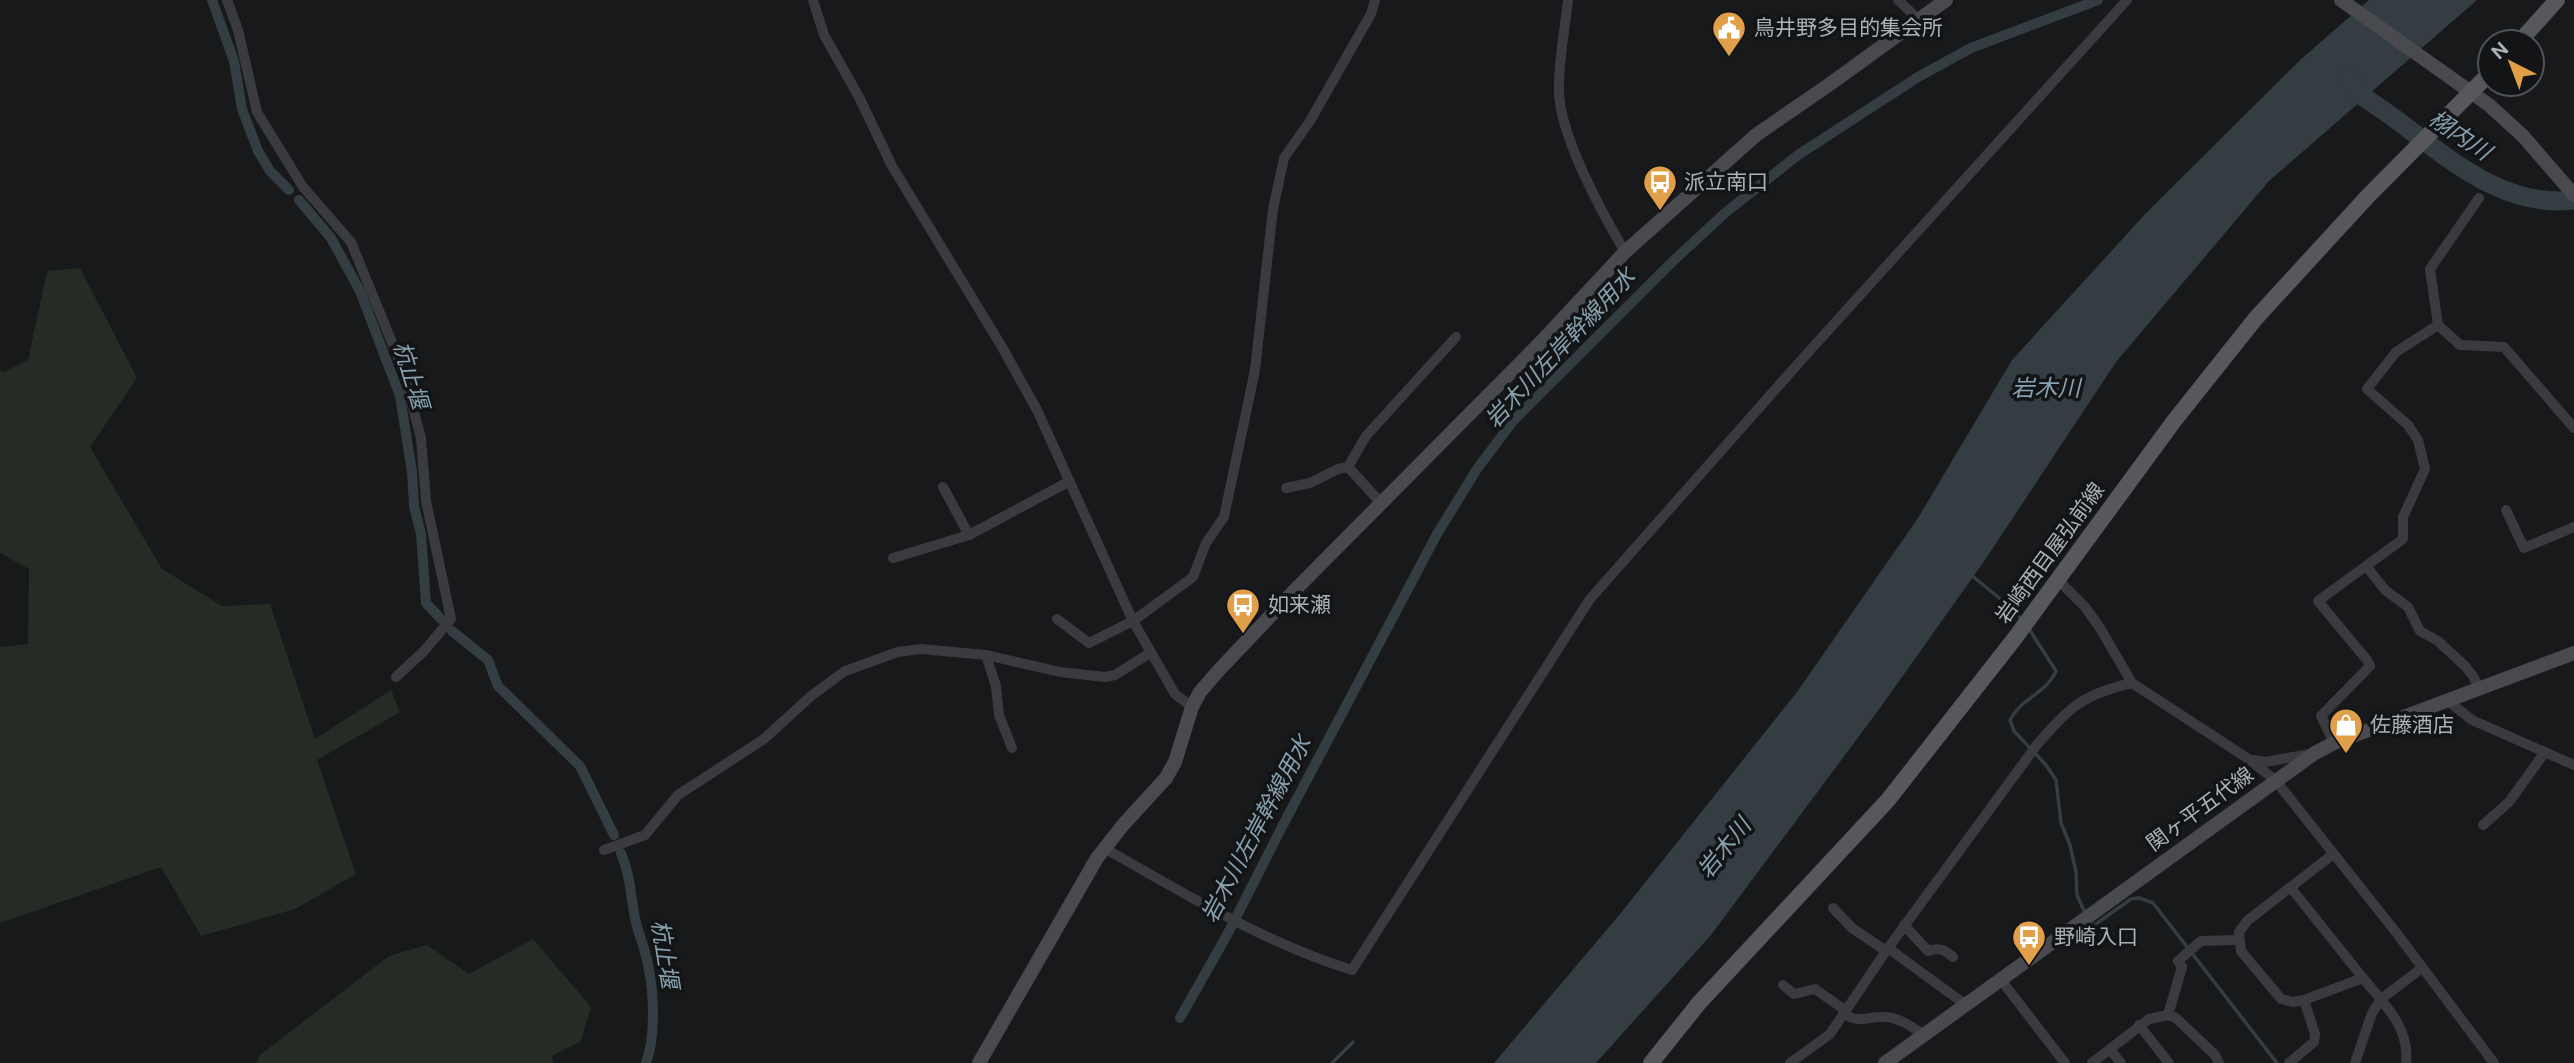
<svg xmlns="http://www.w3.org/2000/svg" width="2574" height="1063" viewBox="0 0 2574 1063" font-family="'Public Sans','Noto Sans JP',sans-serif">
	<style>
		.green { fill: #252c25 }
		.water { fill: #333d42 }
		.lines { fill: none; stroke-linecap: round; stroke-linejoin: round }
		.stream { stroke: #333d42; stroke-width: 3.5 }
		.canal { stroke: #333d42; stroke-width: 10 }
		.river { stroke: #333d42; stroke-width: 19 }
		.street { stroke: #3a3b3f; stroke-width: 10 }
		.secondary { stroke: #484a4f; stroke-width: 14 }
		.primary { stroke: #56585e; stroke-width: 16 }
		.labels { text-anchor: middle; stroke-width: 7; stroke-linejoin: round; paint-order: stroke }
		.poi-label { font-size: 21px; fill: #acb1b9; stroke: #131415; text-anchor: start }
		.street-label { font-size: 21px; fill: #acb1b9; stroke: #131415 }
		.water-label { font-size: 23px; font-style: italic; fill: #87a1b0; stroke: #131415 }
	</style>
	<rect width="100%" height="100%" fill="#18191a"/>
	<g class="green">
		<polygon points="80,268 137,378 90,447 162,569 222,606 270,604 315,739 391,690 400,712 317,760 356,874 295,909 201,936 161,867 0,923 0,647 28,644 29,569 0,553 0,371 4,372 28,360 47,271"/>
		<polygon points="533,939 591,1007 581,1041 552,1056 553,1063 256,1063 260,1055 389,956 427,945 469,974"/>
	</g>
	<polygon class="water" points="2369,0 2477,0 2269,181 2116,362 1985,560 1880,708 1711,935 1596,1063 1494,1063 1620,914 1797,692 1918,518 2012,360 2147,212 2300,60"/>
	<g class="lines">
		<g class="stream">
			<polyline points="1970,574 2015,611 2022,620"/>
			<path d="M2029,629L2056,671C2046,694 2021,698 2010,720L2014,731L2046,765L2056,780L2061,823L2070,845L2076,872L2077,895L2086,915"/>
			<polyline points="2090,922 2093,926 2131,899 2139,898 2153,903 2277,1063"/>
			<polyline points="1332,1063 1353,1042"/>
		</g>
		<g class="canal">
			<polyline points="212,0 234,61 242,109 258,151 270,171 289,190"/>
			<polyline points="299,200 331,238 360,291 400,396 412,472 414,506 421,534 426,603 441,619"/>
			<polyline points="452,631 488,660 498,686 580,766 614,835"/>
			<path d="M621,853C631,878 630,893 635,918C637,929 641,938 644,949C654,981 657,1032 646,1063"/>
			<polyline points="1180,1018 1227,935 1284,823 1437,534 1477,469 1513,421 1671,263 1725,213 1798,155 1918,77 1971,48 2098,0"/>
		</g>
		<path class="river" d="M2350,77L2354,90C2373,104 2393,116 2411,131C2459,167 2510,208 2574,200"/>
		<g class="street">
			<polyline points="227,0 238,30 257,112 303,187 351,242 402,367 421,438 426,501 451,619 424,651 396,677"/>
			<polyline points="813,0 824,35 859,97 892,166 1002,347 1038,412 1133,621 1175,694 1192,707"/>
			<path d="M1568,0C1565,29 1558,63 1559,92C1560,136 1602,213 1625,252"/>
			<polyline points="1898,0 1919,20"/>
			<polyline points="2479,198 2430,269 2438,325 2460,345 2504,347 2574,428"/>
			<polyline points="1348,467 1381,503"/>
			<polyline points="943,487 969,535"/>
			<polyline points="1286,488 1310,483 1338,469 1348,467 1366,436 1456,337"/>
			<polyline points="2506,510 2524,548 2574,527"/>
			<polyline points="893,558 969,535 1070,481"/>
			<polyline points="2367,567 2385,590 2408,607 2420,631 2438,641 2465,666 2473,676 2479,689"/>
			<polyline points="2057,579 2085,607 2100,628 2132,683"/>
			<polyline points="1057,619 1089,643 1133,621 1193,577 1206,543 1224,517 1255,370 1273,209 1284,158 1310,121 1371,14 1375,0"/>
			<polyline points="986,655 996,686 999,715 1012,748"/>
			<polyline points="2448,701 2472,720 2574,765"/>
			<polyline points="2334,743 2321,716 2370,666 2367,660 2318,601 2403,539 2403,517 2425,469 2418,440 2408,425 2367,389 2396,352 2438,325"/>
			<polyline points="2254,760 2265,762 2315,753"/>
			<polyline points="2483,825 2509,802 2545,752"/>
			<path d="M1104,848C1184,893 1264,943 1352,970L1590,599L1804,357L2127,0"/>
			<polyline points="604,850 645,835 678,795 764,739 811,696 845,671 898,652 921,649 986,655 1060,672 1105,677 1115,675 1150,653"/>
			<path d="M2332,855L2247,921L2239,932L2241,951L2281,999L2293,1002L2304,1000L2363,978C2384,1004 2410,1027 2406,1063"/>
			<polyline points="2291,888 2363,978"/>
			<polyline points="1833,908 1852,928 1886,951"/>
			<path d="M1904,925L1928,951C1939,947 1945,950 1953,957"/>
			<polyline points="1888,948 1966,1005"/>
			<polyline points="2001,980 2065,1063"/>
			<polyline points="1783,985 1794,994 1815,989 1845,1010"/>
			<path d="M1843,1013C1859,1024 1865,1017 1882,1017C1897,1016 1912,1027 1924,1035"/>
			<polyline points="2168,1015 2182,967 2178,961 2201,941 2238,940"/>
			<polyline points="2139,1025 2169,1063"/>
			<polyline points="2110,1050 2121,1063"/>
			<path d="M1790,1063L1830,1034L1886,951L2036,746C2068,708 2083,694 2132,683L2250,760L2276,781L2395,931L2494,1063"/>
			<polyline points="2092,1063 2149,1019 2168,1015 2176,1018 2215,1055 2219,1063"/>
			<polyline points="2289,1063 2314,1042 2315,1034 2304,1000"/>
			<polyline points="2355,1063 2372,1013 2381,999 2422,968"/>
		</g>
		<g class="secondary">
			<polyline points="2341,0 2489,105 2523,136 2574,195"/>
			<polyline points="979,1063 1097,858 1123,825 1166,778 1175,762 1192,707 1200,692 1219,670 1296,589 1542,341 1625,252 1756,135 1830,84 1946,0"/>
			<polyline points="1885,1063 2315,753 2334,743 2574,653"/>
		</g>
		<g class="primary">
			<polyline points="2519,42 2557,0"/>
			<polyline points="1651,1063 1699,1003 1888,800 2015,638 2174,421 2256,318 2368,196 2490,73"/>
		</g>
	</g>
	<defs>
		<g id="civic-pin" transform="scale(1.75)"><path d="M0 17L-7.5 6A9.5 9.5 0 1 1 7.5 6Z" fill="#e19f4a" stroke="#131415"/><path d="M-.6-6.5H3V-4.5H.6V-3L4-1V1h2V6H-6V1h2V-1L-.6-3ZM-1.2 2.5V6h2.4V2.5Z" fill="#fff"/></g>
		<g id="bus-pin" transform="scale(1.75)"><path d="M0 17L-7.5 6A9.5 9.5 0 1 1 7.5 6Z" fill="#e19f4a" stroke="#131415"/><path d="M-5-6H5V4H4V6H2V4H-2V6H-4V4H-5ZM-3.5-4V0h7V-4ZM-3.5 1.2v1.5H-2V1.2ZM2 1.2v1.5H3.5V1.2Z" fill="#fff"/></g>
		<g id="shop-pin" transform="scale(1.75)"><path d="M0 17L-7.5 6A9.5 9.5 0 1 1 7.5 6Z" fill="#e19f4a" stroke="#131415"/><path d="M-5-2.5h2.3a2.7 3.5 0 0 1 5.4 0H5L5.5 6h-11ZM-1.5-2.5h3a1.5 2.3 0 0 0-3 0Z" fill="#fff"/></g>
	</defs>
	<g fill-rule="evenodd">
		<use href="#civic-pin" x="1729" y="28"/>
		<use href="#bus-pin" x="1660" y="182"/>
		<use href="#bus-pin" x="1243" y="605"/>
		<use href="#shop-pin" x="2346" y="725"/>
		<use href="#bus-pin" x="2029" y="937"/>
	</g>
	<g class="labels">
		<g class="poi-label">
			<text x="1754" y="35">鳥井野多目的集会所</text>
			<text x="1684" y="189">派立南口</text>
			<text x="1268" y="612">如来瀬</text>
			<text x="2370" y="732">佐藤酒店</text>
			<text x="2054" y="944">野崎入口</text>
		</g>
		<g class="street-label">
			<text transform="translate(2050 553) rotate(-54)" y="7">岩崎西目屋弘前線</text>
			<text transform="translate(2200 809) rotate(-36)" y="7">関ヶ平五代線</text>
		</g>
		<g class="water-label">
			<text transform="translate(2460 135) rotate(34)" y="8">栩内川</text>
			<text transform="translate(1560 348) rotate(-47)" y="8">岩木川左岸幹線用水</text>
			<text transform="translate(411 375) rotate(73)" y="8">杭止堰</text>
			<text x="2046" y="396">岩木川</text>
			<text transform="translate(1256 829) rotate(-62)" y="8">岩木川左岸幹線用水</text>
			<text transform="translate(1724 848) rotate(-51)" y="8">岩木川</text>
			<text transform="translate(665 954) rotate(81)" y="8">杭止堰</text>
		</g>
	</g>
	<g transform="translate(2511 63) rotate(318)"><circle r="33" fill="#131415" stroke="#505357" stroke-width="2"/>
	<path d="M0-5L12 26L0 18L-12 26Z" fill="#e19f4a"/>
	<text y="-10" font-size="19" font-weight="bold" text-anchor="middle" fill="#acb1b9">N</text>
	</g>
</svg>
